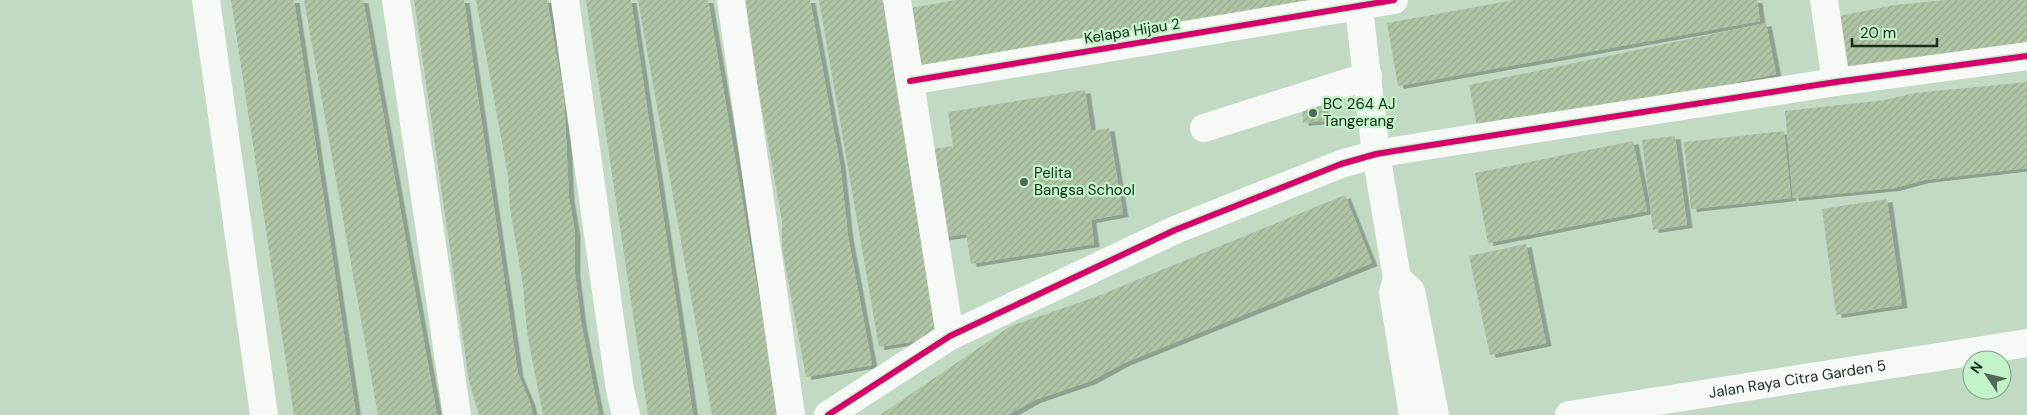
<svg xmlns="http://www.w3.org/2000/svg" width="2027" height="415" viewBox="0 0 2027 415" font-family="'DM Sans',sans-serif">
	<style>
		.building { fill: url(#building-hatch); filter: url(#shadow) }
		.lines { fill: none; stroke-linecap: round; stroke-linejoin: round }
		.minor { stroke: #f6f9f6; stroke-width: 28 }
		.cycleway-casing { stroke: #c3f3c9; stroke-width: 9 }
		.cycleway { stroke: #d6006c; stroke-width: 6 }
		.poi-dot { fill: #546857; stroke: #c3f3c9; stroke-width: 2 }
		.labels { text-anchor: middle; stroke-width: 4.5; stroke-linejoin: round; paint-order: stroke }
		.street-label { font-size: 15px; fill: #192b1c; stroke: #c3f3c9 }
		.poi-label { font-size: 15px; fill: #192b1c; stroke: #c3f3c9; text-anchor: start }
	</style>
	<defs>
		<pattern id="building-hatch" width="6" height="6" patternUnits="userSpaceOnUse" patternTransform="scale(1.25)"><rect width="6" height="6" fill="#b0c5a6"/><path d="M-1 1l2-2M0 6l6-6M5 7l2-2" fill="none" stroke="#97a98e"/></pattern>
		<filter id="shadow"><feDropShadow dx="5.5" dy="3" stdDeviation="0" flood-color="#0004"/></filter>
	</defs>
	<rect width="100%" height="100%" fill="#c2dac4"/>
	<g class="building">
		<polygon points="231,0 294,0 356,415 294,415"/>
		<polygon points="304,0 363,0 437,415 378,415"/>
		<polygon points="414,0 464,0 518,374 530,403 533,415 479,415 469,381"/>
		<polygon points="476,0 547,0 564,98 569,198 575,233 575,274 581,322 599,415 543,415 527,333 523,285 510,209 508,176"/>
		<polygon points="586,0 631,0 693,415 648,415"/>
		<polygon points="638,0 708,0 779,415 712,415"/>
		<polygon points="745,0 810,0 840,164 848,236 872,365 806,377 782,248 782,221 752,55"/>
		<polygon points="819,0 882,0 940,337 879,347"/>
		<polygon points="956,0 1311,0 924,76 910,8"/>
		<polygon points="1514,0 1757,0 1760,21 1398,86 1387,23"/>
		<polygon points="1946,0 2027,0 2027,51 1850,78 1839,16 1895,5"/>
		<polygon points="1766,23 1776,74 1479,136 1469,85"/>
		<polygon points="2027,82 2027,168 1924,180 1894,188 1793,198 1785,111 1885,100 1915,93"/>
		<polygon points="1085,90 1091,131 1109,128 1123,214 1091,220 1094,244 971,264 966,234 940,238 926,150 953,146 948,112"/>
		<polygon points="1323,104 1324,121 1303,123 1302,106"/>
		<polygon points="1784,131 1791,198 1691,209 1684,142"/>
		<polygon points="1675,136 1687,225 1653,230 1642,140"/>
		<polygon points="1633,141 1647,211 1488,243 1475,173"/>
		<polygon points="1345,195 1372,263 1124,363 1091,381 1035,400 1008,415 880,415 1011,326 1098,296"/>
		<polygon points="1887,199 1902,305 1836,315 1822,209"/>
		<polygon points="1526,244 1546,343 1490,355 1469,256"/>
	</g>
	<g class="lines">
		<g class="minor">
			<polyline points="206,0 264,415"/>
			<polyline points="396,0 457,415"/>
			<polyline points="565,0 620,390 626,415"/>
			<polyline points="731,0 791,415"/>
			<polyline points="897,0 950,336"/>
			<polyline points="1358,0 1376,154 1397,278 1393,293 1413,415"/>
			<polyline points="1824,0 1836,82"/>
			<polyline points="910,81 1394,0"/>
			<polyline points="1204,128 1368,76"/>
			<polyline points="1400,281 1411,291 1435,415"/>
			<polyline points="828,415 950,336 1175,230 1341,164 1376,154 1425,146 1836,82 2027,56"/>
			<path id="s1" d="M1569,415L2027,343"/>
		</g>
		<g class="cycleway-casing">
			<g id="cycleway">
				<polyline points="910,81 1394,0"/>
				<polyline points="828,415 950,336 1175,230 1341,164 1376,154 1425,146 1836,82 2027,56"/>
			</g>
		</g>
		<use href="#cycleway" class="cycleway"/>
	</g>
	<g class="poi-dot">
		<circle cx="1313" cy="113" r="5"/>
		<circle cx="1024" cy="182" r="5"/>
	</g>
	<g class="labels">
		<g class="street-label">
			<text transform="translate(1132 31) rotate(-9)" y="5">Kelapa Hijau 2</text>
			<text dy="5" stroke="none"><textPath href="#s1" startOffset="231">Jalan Raya Citra Garden 5</textPath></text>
		</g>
		<g class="poi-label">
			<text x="1323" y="109">BC 264 AJ<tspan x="1323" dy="17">Tangerang</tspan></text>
			<text x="1034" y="178">Pelita<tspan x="1034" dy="17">Bangsa School</tspan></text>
		</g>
	</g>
	<g transform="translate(1987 375) rotate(305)"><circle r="24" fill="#c3f3c9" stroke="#7fa384"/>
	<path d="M0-4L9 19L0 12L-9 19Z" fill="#546857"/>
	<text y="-8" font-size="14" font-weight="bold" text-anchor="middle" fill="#192b1c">N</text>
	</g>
	<path d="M1852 38v8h85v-8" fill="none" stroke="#192b1c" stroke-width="2.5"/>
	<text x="1860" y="38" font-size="15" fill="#192b1c" stroke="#c3f3c9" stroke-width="4" paint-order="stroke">20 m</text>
</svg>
